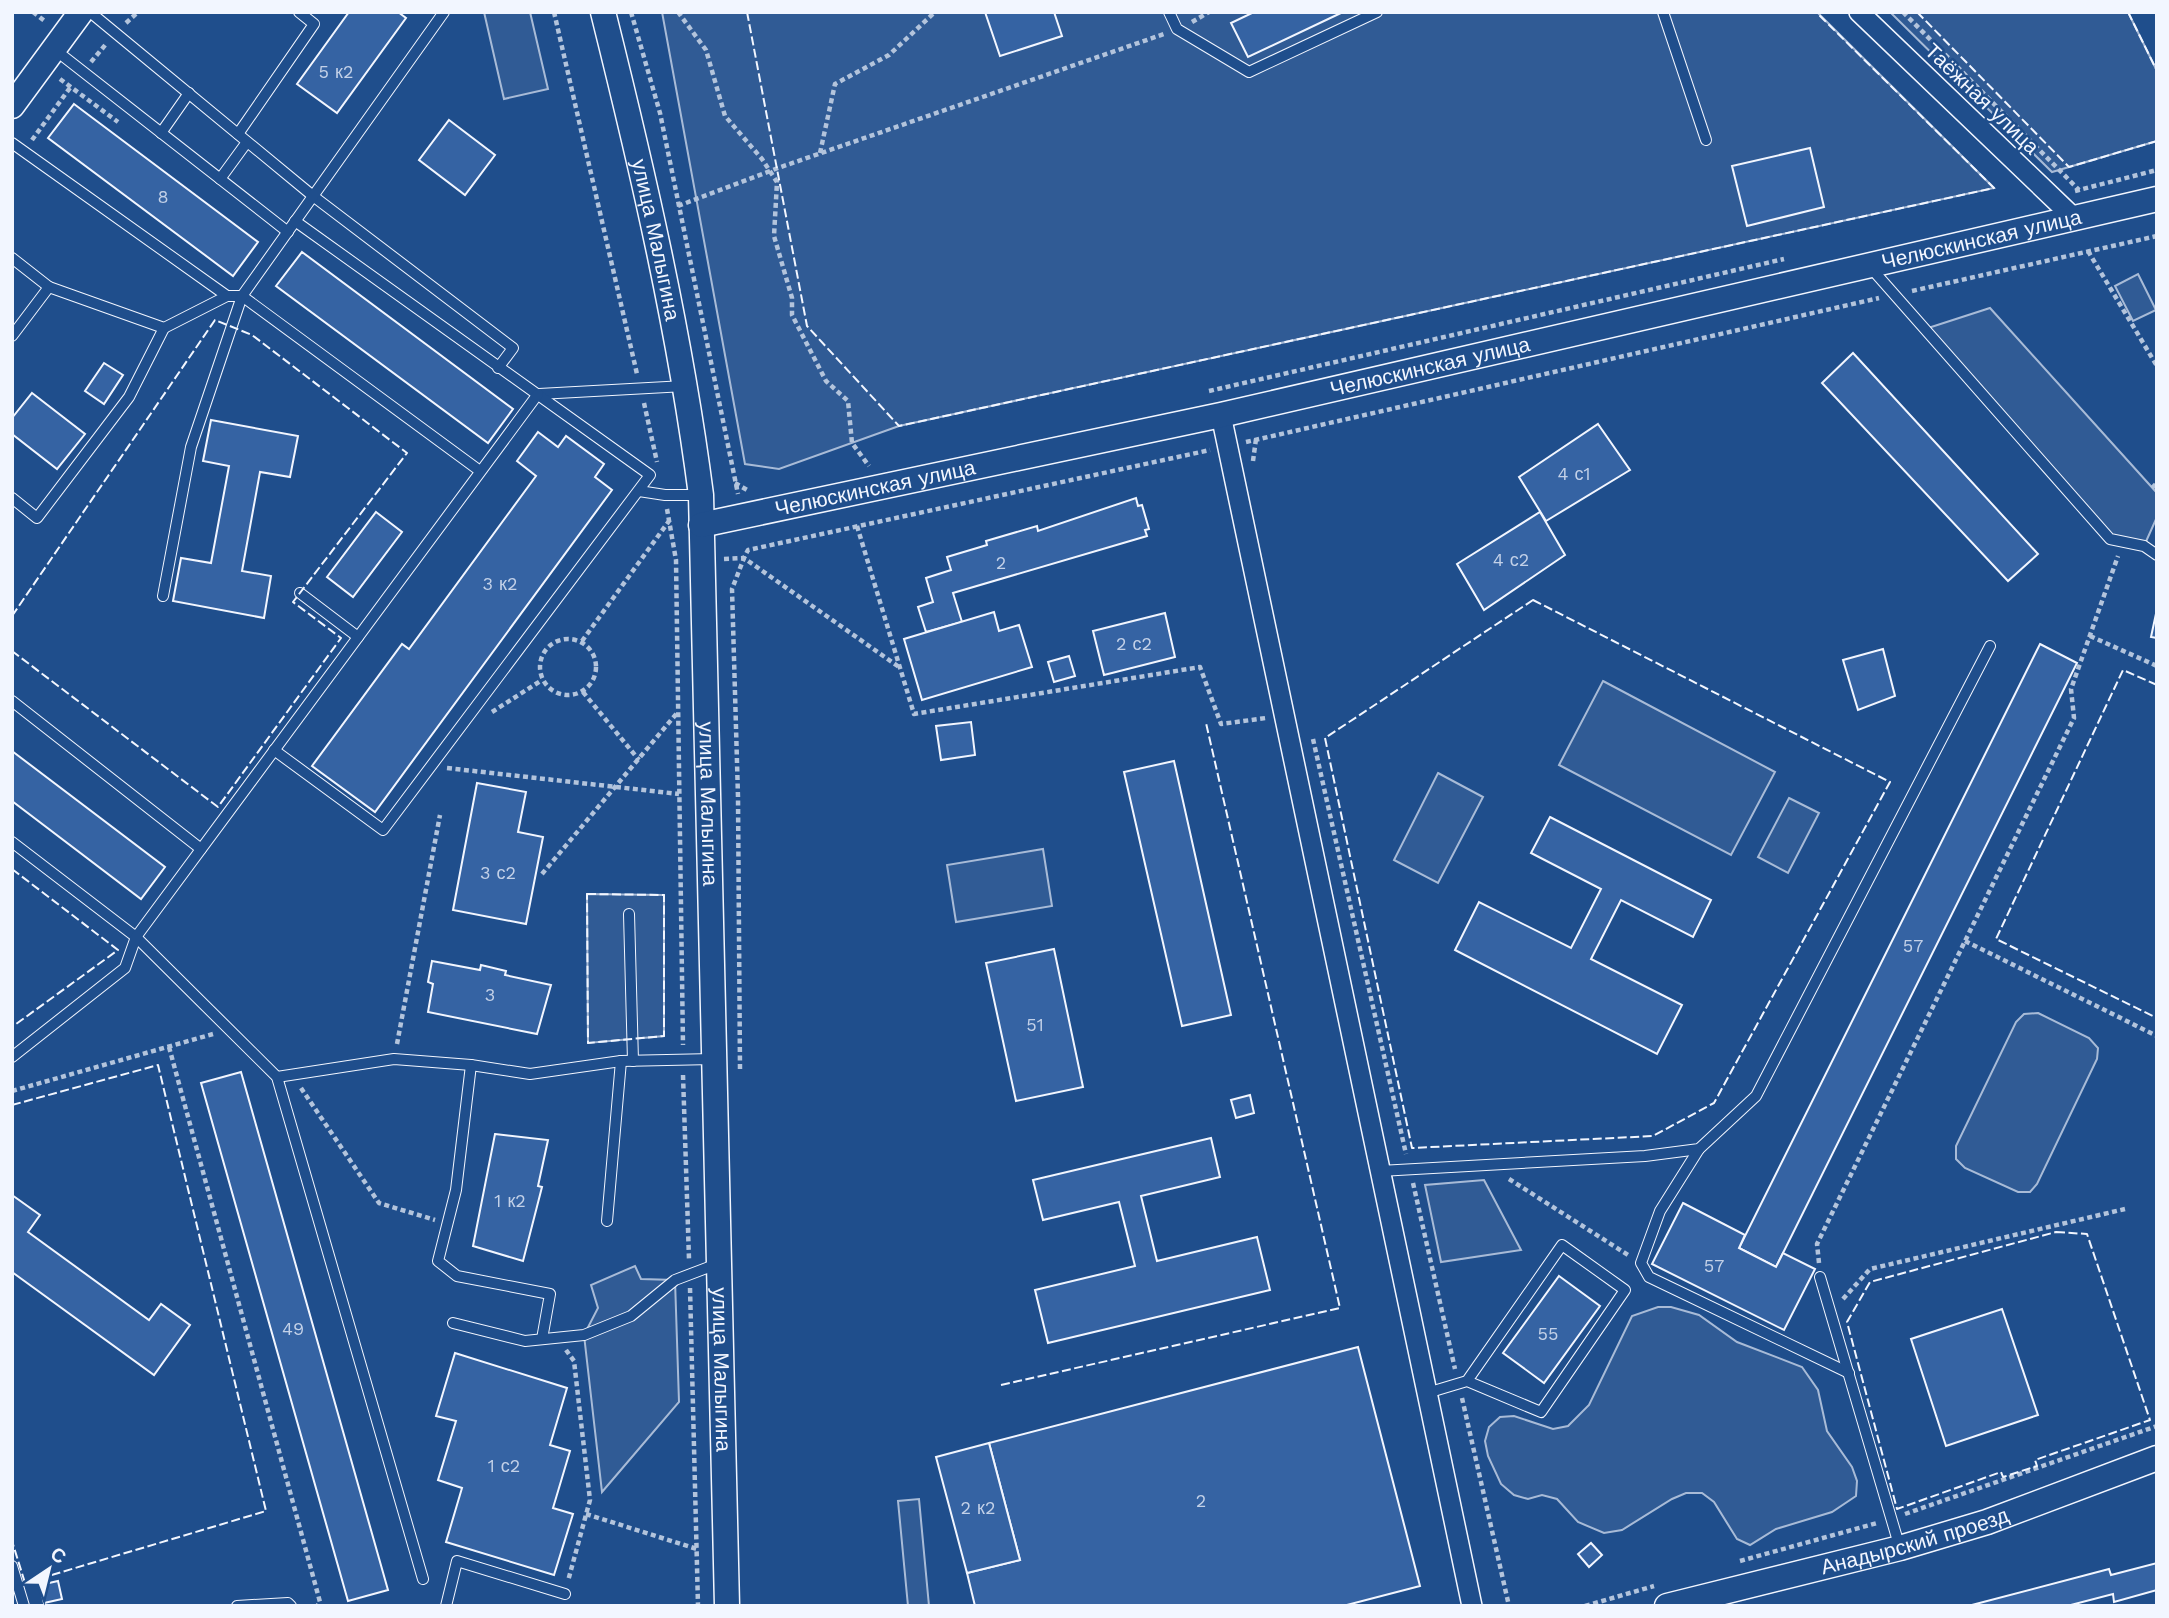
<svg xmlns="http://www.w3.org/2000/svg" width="2169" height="1618" viewBox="0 0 2169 1618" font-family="'Work Sans',sans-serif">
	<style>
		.built { fill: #305b95; stroke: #a8bbd7; stroke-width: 2 }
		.building { fill: #3563a3; stroke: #f2f6ff; stroke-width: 2 }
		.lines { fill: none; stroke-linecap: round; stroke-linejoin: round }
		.service-casing { stroke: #f2f6ff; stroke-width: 12 }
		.minor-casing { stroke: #f2f6ff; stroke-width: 22 }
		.tertiary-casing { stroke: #f2f6ff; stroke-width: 27 }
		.path { stroke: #b3c4dc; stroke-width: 4.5; stroke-dasharray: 5 3.5; stroke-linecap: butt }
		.service { stroke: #1f4e8c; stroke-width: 10 }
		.minor { stroke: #1f4e8c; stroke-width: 19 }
		.tertiary { stroke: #1f4e8c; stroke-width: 24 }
		.fence { stroke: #f2f6ff; stroke-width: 2; stroke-dasharray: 9 3.5; stroke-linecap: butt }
		.labels { text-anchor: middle; stroke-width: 5; stroke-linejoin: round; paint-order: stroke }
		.number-label { font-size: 18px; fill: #c3d1e8 }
		.street-label { font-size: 21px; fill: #f2f6ff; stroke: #1f4e8c }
	</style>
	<rect width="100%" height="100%" fill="#1f4e8c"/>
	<g class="built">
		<polygon points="484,12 530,12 548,89 504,99"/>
		<polygon points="662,12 1817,12 1994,188 899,426 779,469 745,464"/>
		<polygon points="1890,12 2128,12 2157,71 2157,141 2052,172"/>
		<polygon points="2138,274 2156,310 2133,321 2115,286"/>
		<polygon points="1990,308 2157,493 2157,517 2144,546 2110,539 1925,329"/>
		<polygon points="1603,681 1775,772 1731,855 1559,765"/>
		<polygon points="1438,773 1483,797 1438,883 1394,860"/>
		<polygon points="1789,798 1819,813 1788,873 1758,857"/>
		<polygon points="1043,849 1052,906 956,922 947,865"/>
		<polygon points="587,894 664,895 664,1036 588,1043"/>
		<polygon points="2038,1013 2089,1038 2098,1048 2097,1059 2037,1184 2030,1192 2018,1192 1965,1168 1956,1159 1956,1146 2016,1022 2024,1014"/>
		<polygon points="1484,1180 1521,1250 1441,1262 1425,1185"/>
		<polygon points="635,1266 641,1279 675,1280 679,1402 602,1492 584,1335 598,1308 591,1285"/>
		<polygon points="1658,1307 1671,1307 1699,1315 1737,1342 1802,1367 1818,1390 1827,1431 1852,1467 1857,1481 1856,1496 1832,1512 1776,1529 1750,1545 1737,1539 1714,1502 1702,1493 1686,1493 1672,1499 1622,1530 1604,1533 1578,1522 1557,1499 1542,1495 1528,1499 1514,1495 1501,1484 1488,1456 1485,1441 1489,1427 1500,1417 1514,1416 1553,1429 1568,1426 1589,1405 1632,1316"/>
		<polygon points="919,1499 929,1606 908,1606 898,1501"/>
	</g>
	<g class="building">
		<polygon points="349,12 398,12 406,18 337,113 297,84"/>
		<polygon points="985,12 1054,12 1062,36 1000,56"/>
		<polygon points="1254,12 1343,12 1248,57 1231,23"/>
		<polygon points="74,104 258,242 233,276 48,138"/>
		<polygon points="449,120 495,155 465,195 419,160"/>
		<polygon points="1810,148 1824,207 1747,226 1732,166"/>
		<polygon points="302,252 513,409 488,443 276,286"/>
		<polygon points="1853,353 2038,554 2008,581 1822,383"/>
		<polygon points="104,363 123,375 104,404 85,391"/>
		<polygon points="32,393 85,434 57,469 12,434 12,418"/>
		<polygon points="211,420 298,436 290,477 260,472 242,571 271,576 264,618 173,601 181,558 211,563 229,466 203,461"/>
		<polygon points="1598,424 1630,470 1546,521 1519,477"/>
		<polygon points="538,432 558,447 566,436 604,464 595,477 612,490 375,812 312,766 402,644 409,649 536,476 517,461"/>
		<polygon points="1136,498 1138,506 1142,505 1149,529 1145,530 1147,536 953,593 962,622 926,632 918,607 933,602 926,578 951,570 947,557 987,545 986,541 1037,526 1038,531"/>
		<polygon points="376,512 402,532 353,597 327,577"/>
		<polygon points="1540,512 1565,555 1484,610 1457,564"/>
		<polygon points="2157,609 2157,638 2151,637"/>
		<polygon points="994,612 999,631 1019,625 1032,667 922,700 904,639"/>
		<polygon points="1165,613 1175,657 1104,675 1093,631"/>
		<polygon points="2040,644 2077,663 1776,1267 1739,1248"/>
		<polygon points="1883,649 1895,696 1858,710 1843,660"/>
		<polygon points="1069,656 1075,676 1054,682 1048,662"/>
		<polygon points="971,722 975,755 941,760 936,726"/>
		<polygon points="12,751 165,867 141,899 12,801"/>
		<polygon points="1174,761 1231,1015 1182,1026 1124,772"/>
		<polygon points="477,783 526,792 518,832 543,837 526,924 453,910"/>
		<polygon points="1550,817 1711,900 1693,937 1621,900 1591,959 1682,1005 1657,1054 1455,950 1479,902 1571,948 1601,889 1531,853"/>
		<polygon points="1054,949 1083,1087 1016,1101 986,963"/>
		<polygon points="432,961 480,970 481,965 506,971 505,975 551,985 537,1034 428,1012 433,984 428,982"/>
		<polygon points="241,1072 388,1590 348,1601 201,1083"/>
		<polygon points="1250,1095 1254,1113 1236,1118 1231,1100"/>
		<polygon points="495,1134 548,1140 538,1186 542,1187 523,1261 473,1246"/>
		<polygon points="1211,1138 1220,1177 1141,1196 1157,1261 1257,1237 1270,1290 1048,1343 1035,1290 1135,1266 1119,1202 1043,1220 1033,1180"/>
		<polygon points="12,1195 40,1215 28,1232 149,1320 161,1304 190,1325 154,1375 12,1272"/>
		<polygon points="1683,1203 1745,1235 1739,1248 1776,1267 1783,1253 1815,1269 1784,1330 1652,1264"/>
		<polygon points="1559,1276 1600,1306 1544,1383 1503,1353"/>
		<polygon points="2002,1309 2038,1415 1946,1446 1911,1339"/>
		<polygon points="1358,1347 1420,1586 1343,1606 975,1606 967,1573 1020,1560 989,1443"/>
		<polygon points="455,1353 567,1388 550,1445 570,1451 553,1508 573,1514 554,1575 446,1542 462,1488 438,1480 456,1421 436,1416"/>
		<polygon points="989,1443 1020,1560 967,1573 936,1457"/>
		<polygon points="1591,1543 1602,1555 1589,1567 1578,1554"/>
		<polygon points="2157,1563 2157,1590 2114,1602 2113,1594 2067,1606 1968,1606 2109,1569 2111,1575"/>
		<polygon points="58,1581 62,1599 44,1603 40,1585"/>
	</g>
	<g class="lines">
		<g class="service-casing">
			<g id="service">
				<polyline points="90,12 313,196 513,348 498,368"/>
				<polyline points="1169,12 1177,29 1249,72 1377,12"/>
				<polyline points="1663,12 1706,140"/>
				<polyline points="54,49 288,232"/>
				<polyline points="161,133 189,93"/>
				<polyline points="238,134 314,24 299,12"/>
				<polyline points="12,143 227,296 242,296 480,471"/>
				<polyline points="220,179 247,142"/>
				<polyline points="12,258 49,287 12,336"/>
				<polyline points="1871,268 2110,539 2144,546 2157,555"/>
				<polyline points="49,287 164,328 227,296"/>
				<polyline points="539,394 685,386"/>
				<polyline points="639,491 665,495 701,495"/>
				<polyline points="12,498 37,518 129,397 164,328"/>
				<polyline points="300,593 358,637"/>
				<polyline points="163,596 191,447 242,296 444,12"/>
				<polyline points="12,701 201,849"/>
				<polyline points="274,750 383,830 650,475 295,221"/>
				<polyline points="12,842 136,937 277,1077 423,1579"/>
				<polyline points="629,914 633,1061"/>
				<polyline points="12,1057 125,968 136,937 538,394"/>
				<polyline points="471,1065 456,1190 438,1261 457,1276 550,1294 542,1339"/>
				<polyline points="277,1077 394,1059 471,1065 530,1074 621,1061 713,1059"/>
				<polyline points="1699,1149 1660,1211 1641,1263 1649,1277 1849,1373"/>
				<polyline points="1380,1171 1645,1156 1699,1149 1756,1096 1990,646"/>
				<polyline points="607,1221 621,1061"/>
				<polyline points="1820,1277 1900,1548"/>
				<polyline points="453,1323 525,1341 584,1335 631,1316 675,1280 717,1264"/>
				<polyline points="1427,1393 1467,1381 1562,1245 1625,1290 1541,1412 1467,1381"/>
				<polyline points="12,1566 24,1606"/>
				<polyline points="237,1606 288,1603 291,1606"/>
				<polyline points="446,1606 457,1561 565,1594"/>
			</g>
		</g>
		<g class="minor-casing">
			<g id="minor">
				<polyline points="1859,12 2073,217"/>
				<polyline points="1221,415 1472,1606"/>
			</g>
		</g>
		<g class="tertiary-casing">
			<g id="tertiary">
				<path id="s1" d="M603,12C643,172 680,332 701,495L727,1606"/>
				<polyline points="12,106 81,12"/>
				<path id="s2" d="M701,525L1221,415L2157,199"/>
				<path id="s3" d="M1667,1606L1900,1548L1987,1522L2157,1458"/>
			</g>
		</g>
		<g class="path">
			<polyline points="33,12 46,22"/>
			<polyline points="554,12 637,374"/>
			<polyline points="631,12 660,113 738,494"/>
			<polyline points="678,12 706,50 725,116 762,159 777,182 774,236 792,298 792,315 826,381 848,401 852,443 869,466"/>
			<polyline points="1903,12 2079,190"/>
			<polyline points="1192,22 1209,12"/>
			<polyline points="126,23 138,12"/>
			<polyline points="91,62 106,44"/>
			<polyline points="60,79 118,122"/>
			<polyline points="32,140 72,85"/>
			<polyline points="820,153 835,84 889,55 935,12"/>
			<polyline points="2075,191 2157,170"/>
			<polyline points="678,206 778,168 1164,34"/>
			<polyline points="2088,251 2157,366"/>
			<polyline points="1912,291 2157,236"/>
			<polyline points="1209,391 1784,259"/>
			<polyline points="644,403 657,462"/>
			<polyline points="1246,442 1879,298"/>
			<polyline points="1253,461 1256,439"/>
			<polyline points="735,483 749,491"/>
			<polyline points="2152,488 2157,483"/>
			<polyline points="667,509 676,560 683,1045"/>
			<polyline points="857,526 914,714 1200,667 1221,724 1266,718"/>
			<polyline points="724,559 744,558 748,550 1210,450"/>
			<polyline points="2090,636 2157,666"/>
			<circle cx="568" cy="667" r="28"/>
			<polyline points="582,641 669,521"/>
			<polyline points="583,692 639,760"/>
			<polyline points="492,712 542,680"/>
			<polyline points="1313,739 1406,1154"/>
			<polyline points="447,768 679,794"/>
			<polyline points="542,874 677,713"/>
			<polyline points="1965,941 2157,1036"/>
			<polyline points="397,1044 440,815"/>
			<polyline points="169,1047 320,1602 317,1606"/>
			<polyline points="740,1069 738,797 732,589 744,558 899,667"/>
			<polyline points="683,1075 689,1259"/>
			<polyline points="301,1088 379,1203 435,1220"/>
			<polyline points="12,1091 213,1034"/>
			<polyline points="1509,1179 1628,1255"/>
			<polyline points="1413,1183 1455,1369"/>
			<polyline points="1819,1263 1817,1244 2074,718 2071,689 2118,556"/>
			<polyline points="690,1288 698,1606"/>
			<polyline points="1843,1299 1870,1269 2125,1209"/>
			<polyline points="566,1350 574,1361 590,1500 568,1581"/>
			<polyline points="1462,1398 1509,1606"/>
			<polyline points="586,1514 697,1549"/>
			<polyline points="1905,1514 2157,1426"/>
			<polyline points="1740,1561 1877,1523"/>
			<polyline points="1585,1606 1654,1586"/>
		</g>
		<use href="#service" class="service"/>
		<use href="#minor" class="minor"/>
		<use href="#tertiary" class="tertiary"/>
		<g class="fence">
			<polyline points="747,12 807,326 899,426 1994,188 1816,12"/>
			<polyline points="1917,12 2069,167 2157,141"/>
			<polyline points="2128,12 2157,71"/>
			<polygon points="1533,600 1890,782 1714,1103 1653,1136 1412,1148 1325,738"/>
			<polyline points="12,616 215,320 252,335 407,453 293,602 341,638 218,807 12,651"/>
			<polyline points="2157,685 2123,670 1996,939 2157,1018"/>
			<polyline points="12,869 118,950 12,1027"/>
			<polygon points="587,894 664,895 664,1036 588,1043"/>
			<polyline points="12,1105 158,1065 266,1511 25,1583 12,1541"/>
			<polygon points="2056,1232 2087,1234 2150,1420 2035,1460 2037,1466 2003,1477 2001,1472 1897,1509 1847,1322 1870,1282"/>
			<polyline points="1001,1385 1340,1308 1206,723"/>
		</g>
	</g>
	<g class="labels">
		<g class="number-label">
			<text x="336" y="78">5 к2</text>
			<text x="163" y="203">8</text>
			<text x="1574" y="480">4 с1</text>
			<text x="1511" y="566">4 с2</text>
			<text x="1001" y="569">2</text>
			<text x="500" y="590">3 к2</text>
			<text x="1134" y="650">2 с2</text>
			<text x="498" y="879">3 с2</text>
			<text x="1913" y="952">57</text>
			<text x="490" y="1001">3</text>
			<text x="1035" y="1031">51</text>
			<text x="510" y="1207">1 к2</text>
			<text x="1714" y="1272">57</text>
			<text x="293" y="1335">49</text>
			<text x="1548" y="1340">55</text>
			<text x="504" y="1472">1 с2</text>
			<text x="1201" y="1507">2</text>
			<text x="978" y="1514">2 к2</text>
		</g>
		<g class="street-label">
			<text transform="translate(1982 99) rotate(44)" y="7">Таёжная улица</text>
			<text dy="7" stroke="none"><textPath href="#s2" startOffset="1312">Челюскинская улица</textPath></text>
			<text dy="7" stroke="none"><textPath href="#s1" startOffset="234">улица Малыгина</textPath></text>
			<text dy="7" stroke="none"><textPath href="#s2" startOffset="746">Челюскинская улица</textPath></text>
			<text dy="7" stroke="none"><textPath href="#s2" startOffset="178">Челюскинская улица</textPath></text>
			<text dy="7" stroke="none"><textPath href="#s1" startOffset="802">улица Малыгина</textPath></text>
			<text dy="7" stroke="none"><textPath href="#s1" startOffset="1368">улица Малыгина</textPath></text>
			<text dy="7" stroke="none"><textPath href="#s3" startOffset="256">Анадырский проезд</textPath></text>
		</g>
	</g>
	<rect width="2169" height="1618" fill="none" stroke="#f2f6ff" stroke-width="28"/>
	<g transform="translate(49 1569) rotate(35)" stroke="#1f4e8c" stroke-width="5" paint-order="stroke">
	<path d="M0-5L12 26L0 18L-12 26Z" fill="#f2f6ff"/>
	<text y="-10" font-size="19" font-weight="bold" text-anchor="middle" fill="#f2f6ff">С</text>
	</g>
</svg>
